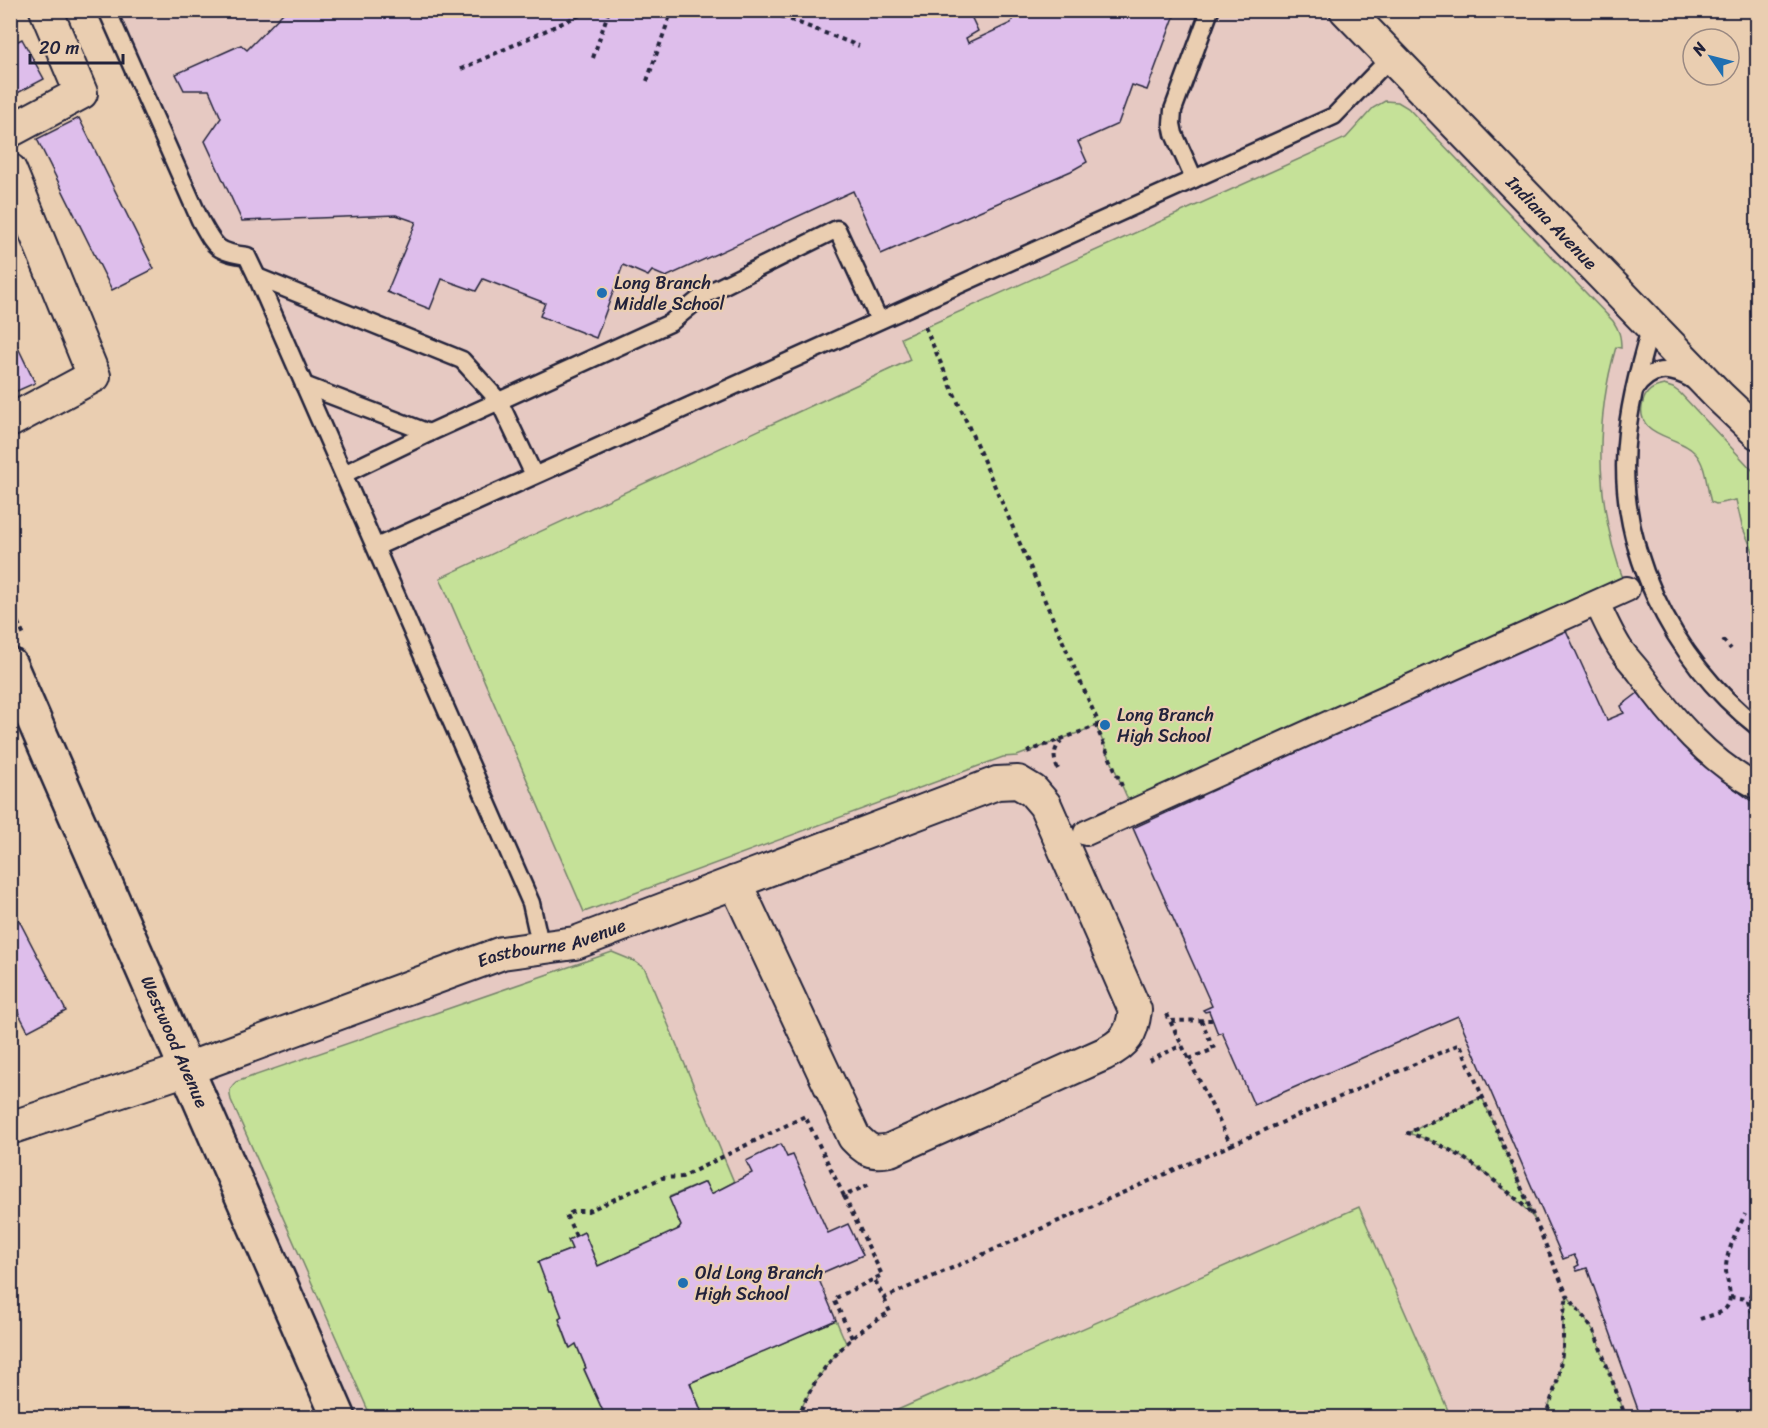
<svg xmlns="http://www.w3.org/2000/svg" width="1768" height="1428" viewBox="0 0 1768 1428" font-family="Sriracha,sans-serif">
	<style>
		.built { fill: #e6c9c2 }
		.green { fill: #c5e198; stroke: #74826a; stroke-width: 1.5 }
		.building { fill: #debeeb; stroke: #22223b; stroke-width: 1.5 }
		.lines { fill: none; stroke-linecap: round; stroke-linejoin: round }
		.service-casing { stroke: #22223b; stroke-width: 21 }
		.pedestrian-casing { stroke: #22223b; stroke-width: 28 }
		.minor-casing { stroke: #22223b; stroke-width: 36 }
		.tertiary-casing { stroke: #22223b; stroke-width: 38 }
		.path { stroke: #22223b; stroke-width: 4; stroke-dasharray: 4.5 4.5; stroke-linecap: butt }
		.service { stroke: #eaceb1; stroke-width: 16 }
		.pedestrian { stroke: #eaceb1; stroke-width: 24 }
		.minor { stroke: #eaceb1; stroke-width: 32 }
		.tertiary { stroke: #eaceb1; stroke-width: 33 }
		.poi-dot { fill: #1f6fb2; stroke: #eaceb1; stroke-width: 2 }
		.labels { text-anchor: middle; stroke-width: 4.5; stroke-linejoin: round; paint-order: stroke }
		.street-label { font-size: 18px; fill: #22223b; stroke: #eaceb1 }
		.poi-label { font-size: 18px; fill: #22223b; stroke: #eaceb1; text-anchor: start }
	</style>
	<rect width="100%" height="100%" fill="#eaceb1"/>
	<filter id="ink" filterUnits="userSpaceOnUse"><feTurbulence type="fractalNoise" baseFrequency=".0167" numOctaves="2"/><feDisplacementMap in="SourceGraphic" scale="12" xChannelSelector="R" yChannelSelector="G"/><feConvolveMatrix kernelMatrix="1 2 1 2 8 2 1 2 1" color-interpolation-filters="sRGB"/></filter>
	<g filter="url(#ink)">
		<polygon class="built" points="107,11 1346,11 1757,433 1757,1417 337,1417 187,1069 540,948 531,903 247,256 216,246"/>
		<g class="green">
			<path d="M1385,101L1398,102L1408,108L1613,321C1619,330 1621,336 1621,348L1616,347C1593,426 1596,513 1627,589L1133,811L1096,726L1017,756L1003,757L584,912L440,578L910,360L901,338L1346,138L1373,108Z"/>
			<path d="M1664,385L1673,388L1680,393L1757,475V561L1742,526L1736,500L1716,504L1711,502C1706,487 1707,466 1695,453C1680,435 1633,438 1643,402C1646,391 1653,387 1664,385Z"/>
			<path d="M612,952L634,961L645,969L734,1182L711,1194L705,1182L669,1197L681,1226L679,1229L598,1266L584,1232L568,1240L572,1249L539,1262L549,1291H552L562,1317L559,1319L569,1347L576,1344L586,1368L584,1370L606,1417H371L231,1100C229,1092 229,1088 236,1082Z"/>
			<path d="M1482,1097L1535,1220C1525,1207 1515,1198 1502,1187C1472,1162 1446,1144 1408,1133Z"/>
			<polygon points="1359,1207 1450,1415 1445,1418 895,1417 893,1412"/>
			<polygon points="1567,1295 1594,1331 1626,1417 1545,1417 1558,1379 1563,1347 1563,1317"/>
			<path d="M836,1320L846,1343C826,1365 808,1389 798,1417H704L690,1383Z"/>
		</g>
		<g class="building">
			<polygon points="286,10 968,10 978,31 966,38 968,43 1011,23 1015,10 1156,10 1174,17 1147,90 1132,85 1118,124 1078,142 1087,162 1071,171 881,254 853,191 666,277 652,271 648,276 623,265 596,338 540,316 545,303 483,279 476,291 442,279 430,309 387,292 416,222 396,215 242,221 205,141 221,118 209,90 184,90 176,74 241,45 247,50"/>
			<polygon points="22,39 44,79 10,97 10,45"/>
			<polygon points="79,118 154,269 112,290 37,139"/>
			<polygon points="10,331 35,383 10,394"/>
			<polygon points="1565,628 1607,720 1624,713 1621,706 1638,693 1663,722 1724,781 1758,806 1758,1418 1641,1418 1587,1268 1577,1271 1575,1267 1579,1265 1574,1255 1563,1259 1458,1016 1254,1105 1222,1032 1218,1034 1209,1011 1205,1012 1203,1010 1212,1006 1133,828 1201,797 1200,792 1408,701 1407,698"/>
			<polygon points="10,903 66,1011 28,1031 10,997"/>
			<polygon points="781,1144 787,1157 793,1155 828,1233 848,1224 863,1255 817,1275 836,1320 690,1383 704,1418 606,1418 584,1369 586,1368 576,1344 570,1348 559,1319 562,1317 552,1291 549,1291 538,1262 572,1249 568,1240 584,1232 598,1266 679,1229 681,1226 669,1198 705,1182 711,1194 752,1173 746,1161"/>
		</g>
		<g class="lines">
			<g class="service-casing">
				<g id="service">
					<path d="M107,10L200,220C215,247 216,252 247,256L257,277L531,903L541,948"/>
					<polyline points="1194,179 1174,134 1172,124 1173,110 1210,10"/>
					<polyline points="257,277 462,360 499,401 534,475"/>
					<path d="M1651,326C1641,361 1631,397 1627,433C1614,544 1671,659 1758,727"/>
					<polyline points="304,385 429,433 670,323 704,295 837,229 879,320"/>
					<path d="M1635,389C1651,366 1670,367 1693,380"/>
					<polyline points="344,474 429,433"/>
					<polyline points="376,547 1334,116 1391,57"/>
				</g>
			</g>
			<g class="pedestrian-casing">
				<g id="pedestrian">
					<path d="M1597,603C1604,618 1611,634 1620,648C1626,657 1634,665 1640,673C1671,717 1709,762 1758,787"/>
					<polyline points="1086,833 1627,589"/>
				</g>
			</g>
			<g class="minor-casing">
				<g id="minor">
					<path id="s1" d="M1346,10L1719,396L1758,433"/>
					<polyline points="10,131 81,93 46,10"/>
					<polyline points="10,170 94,376 10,421"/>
					<path id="s2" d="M10,1128L187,1069L502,953L575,943L997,783L1018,782L1033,791L1045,805L1135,1010C1132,1034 1126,1043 1104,1054L890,1150C871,1154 867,1150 854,1137L735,882"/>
				</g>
			</g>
			<g class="tertiary-casing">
				<g id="tertiary">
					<path id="s3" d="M10,665L339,1418"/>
				</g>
			</g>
			<g class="path">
				<polyline points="765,10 859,46"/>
				<polyline points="593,58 609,10"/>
				<polyline points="461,69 591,10"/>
				<polyline points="647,81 672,10"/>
				<polyline points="925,327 1099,724 1096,726"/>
				<polyline points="10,606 24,636"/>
				<polyline points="1723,640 1731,649"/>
				<polyline points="1027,752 1096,726 1122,786"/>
				<path d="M1058,769C1053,759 1053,750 1061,741"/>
				<polyline points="1167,1014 1170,1021 1212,1020"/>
				<polyline points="1189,1059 1214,1049 1201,1020"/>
				<polyline points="1149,1061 1182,1045"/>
				<polyline points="10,1088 11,1090"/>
				<path d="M1482,1097L1408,1133C1446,1144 1472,1162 1502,1187C1513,1196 1522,1203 1530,1213"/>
				<polyline points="1231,1145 1460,1044 1567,1295 1594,1331 1626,1418"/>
				<polyline points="844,1196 882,1275 874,1279 884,1298 1231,1145 1170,1021"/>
				<polyline points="576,1236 566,1215 575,1211 588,1211 662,1178 682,1177 805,1116 844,1196 872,1183"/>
				<polyline points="1758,1287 1752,1291 1748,1302 1752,1311 1758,1313"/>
				<polyline points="1730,1297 1748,1299"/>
				<path d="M1700,1319C1708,1316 1721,1314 1726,1308C1735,1298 1725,1279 1726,1267C1727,1249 1738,1230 1745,1214"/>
				<polyline points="852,1338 834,1299 874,1279"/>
				<path d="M798,1418C814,1373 848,1334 890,1312L884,1298"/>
				<polyline points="1545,1418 1558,1379 1563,1347 1563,1317 1567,1296"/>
			</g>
			<use href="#service" class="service"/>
			<use href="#pedestrian" class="pedestrian"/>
			<use href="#minor" class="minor"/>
			<use href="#tertiary" class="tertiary"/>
		</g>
	</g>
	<g class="poi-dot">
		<circle cx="602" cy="293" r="6"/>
		<circle cx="1105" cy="725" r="6"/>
		<circle cx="683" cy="1283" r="6"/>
	</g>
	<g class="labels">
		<g class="street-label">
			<text dy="6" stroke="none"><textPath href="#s1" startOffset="296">Indiana Avenue</textPath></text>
			<text dy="6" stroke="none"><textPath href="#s2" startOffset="573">Eastbourne Avenue</textPath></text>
			<text dy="6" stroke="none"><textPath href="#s3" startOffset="411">Westwood Avenue</textPath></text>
		</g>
		<g class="poi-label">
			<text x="614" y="289">Long Branch<tspan x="614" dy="21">Middle School</tspan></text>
			<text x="1117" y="721">Long Branch<tspan x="1117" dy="21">High School</tspan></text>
			<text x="695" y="1279">Old Long Branch<tspan x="695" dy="21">High School</tspan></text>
		</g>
	</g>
	<rect width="1768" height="1428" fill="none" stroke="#eaceb1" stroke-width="36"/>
	<rect x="18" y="18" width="1732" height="1392" fill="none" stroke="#22223b" stroke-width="2" filter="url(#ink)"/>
	<g transform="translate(1711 57) rotate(305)"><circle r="28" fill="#eaceb1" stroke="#9a8982" stroke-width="1.5"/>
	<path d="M0-4.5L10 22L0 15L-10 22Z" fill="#1f6fb2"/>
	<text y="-9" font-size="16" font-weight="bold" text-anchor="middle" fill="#22223b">N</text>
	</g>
	<path d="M30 54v9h93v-9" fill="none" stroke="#22223b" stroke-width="3"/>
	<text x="39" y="54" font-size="18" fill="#22223b" stroke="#eaceb1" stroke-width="4.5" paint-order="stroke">20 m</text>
</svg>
